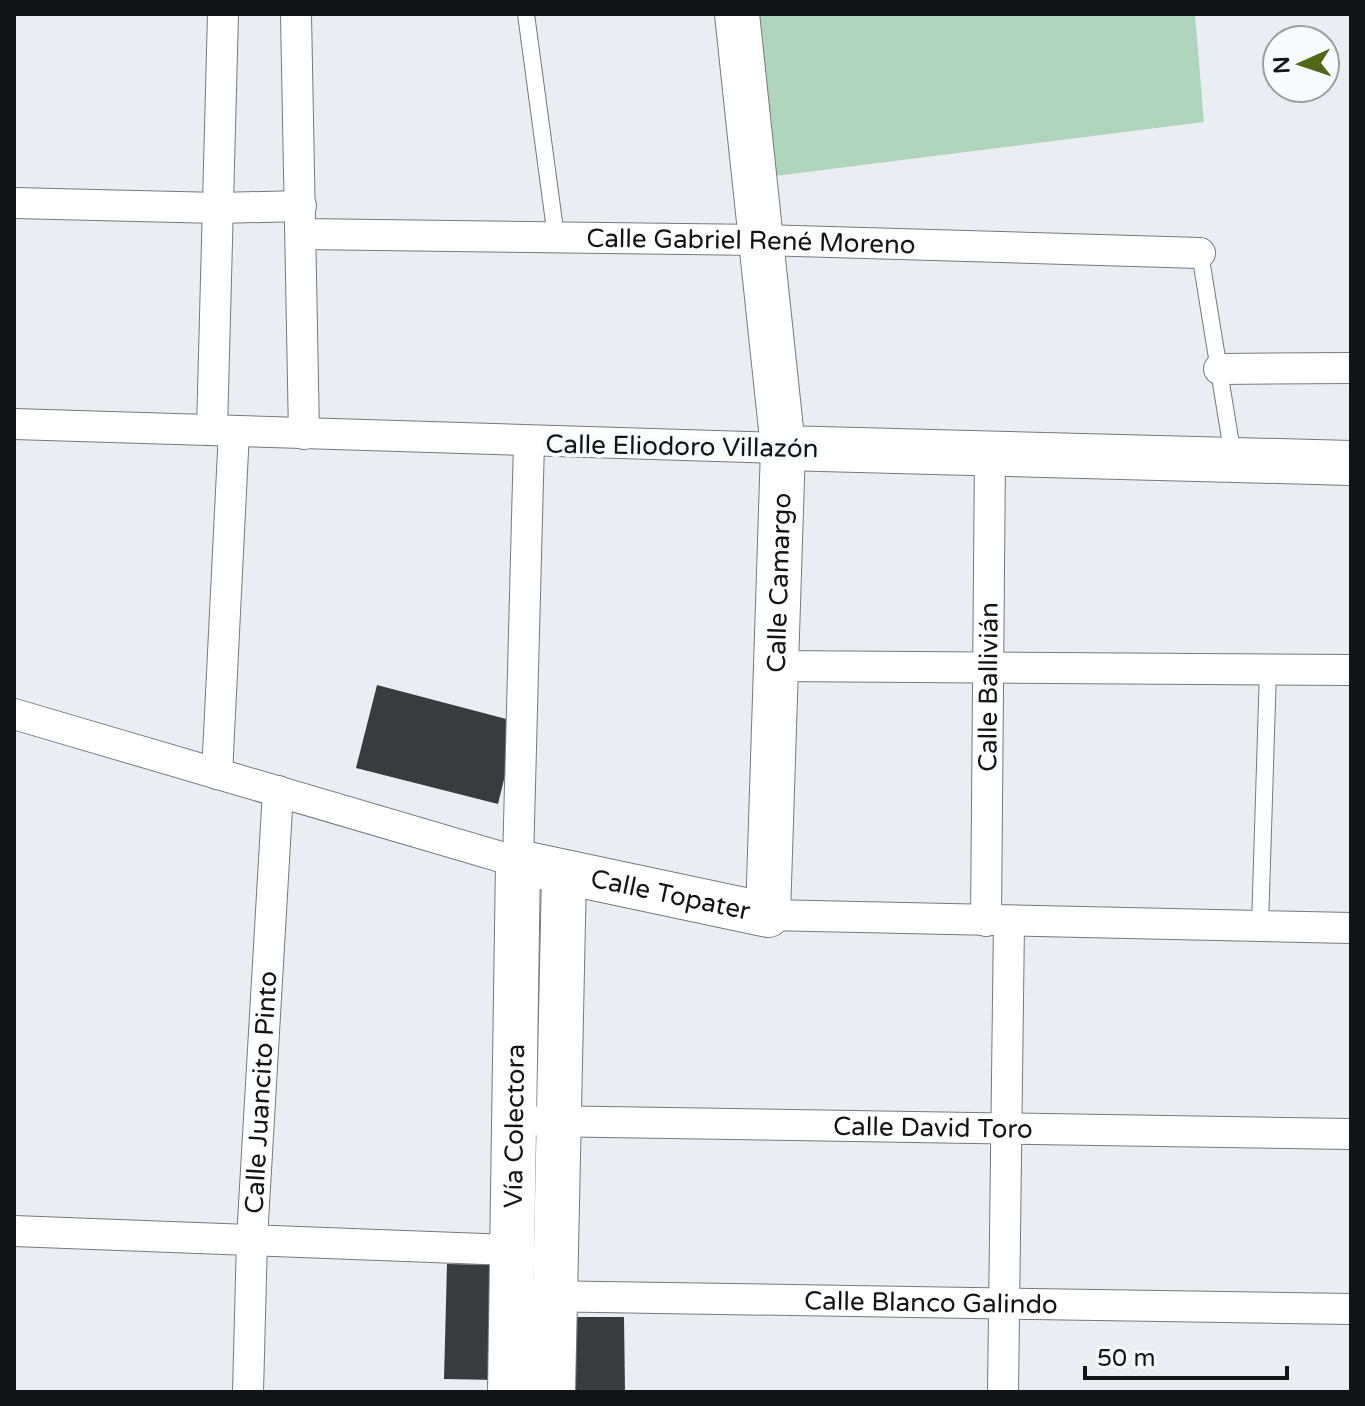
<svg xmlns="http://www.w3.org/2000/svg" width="1365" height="1406" viewBox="0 0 1365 1406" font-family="'Varela Round',sans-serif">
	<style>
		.green { fill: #afd6bd }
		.building { fill: #393c3f }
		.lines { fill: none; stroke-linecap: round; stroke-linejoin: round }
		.lane-casing { stroke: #75797d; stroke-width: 18 }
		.street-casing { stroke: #75797d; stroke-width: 32 }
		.secondary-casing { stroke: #75797d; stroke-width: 46 }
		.lane { stroke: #fff; stroke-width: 16 }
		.street { stroke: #fff; stroke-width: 30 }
		.secondary { stroke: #fff; stroke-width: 44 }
		.labels { text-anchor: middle; stroke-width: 8; stroke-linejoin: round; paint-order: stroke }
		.street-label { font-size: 26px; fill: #131415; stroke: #f8fbfe }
	</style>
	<rect width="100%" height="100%" fill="#eaeef2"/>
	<polygon class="green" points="756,14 1195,14 1204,122 775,176"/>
	<g class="building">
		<polygon points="377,685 518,722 498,804 356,768"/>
		<polygon points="447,1264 499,1265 496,1380 444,1379"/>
		<polygon points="573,1317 624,1317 625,1392 574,1392"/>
	</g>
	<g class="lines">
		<g class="lane-casing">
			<g id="lane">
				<polyline points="526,14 556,237"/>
				<polyline points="1200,253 1233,457"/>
				<polyline points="1260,926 1268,670"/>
			</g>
		</g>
		<g class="street-casing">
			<g id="street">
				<polyline points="296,14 304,434"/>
				<polyline points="14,203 219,208 301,206"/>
				<path id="s1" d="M301,234L761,240L1200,253"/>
				<polyline points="1219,369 1351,368"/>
				<polyline points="14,424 783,448"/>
				<polyline points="212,430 223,14"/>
				<polyline points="776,666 1351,670"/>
				<polyline points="14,714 518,862 529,442"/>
				<polyline points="217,774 234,431"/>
				<polyline points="768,915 1351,928"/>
				<path id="s2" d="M986,921L990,453"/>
				<path id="s3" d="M541,1121L1351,1134"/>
				<polyline points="14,1231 512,1250"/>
				<path id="s4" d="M537,1296L1351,1309"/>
				<path id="s5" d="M248,1392L252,1239L278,791"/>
				<polyline points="1003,1392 1009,921"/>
			</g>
		</g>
		<g class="secondary-casing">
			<g id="secondary">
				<polyline points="783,448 1351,463"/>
				<path id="s6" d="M510,1392L518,862L768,915L783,448L737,14"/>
				<polyline points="553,1392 564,874"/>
			</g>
		</g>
		<use href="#lane" class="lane"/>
		<use href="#street" class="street"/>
		<use href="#secondary" class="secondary"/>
	</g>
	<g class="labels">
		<g class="street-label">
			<text dy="9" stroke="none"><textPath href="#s1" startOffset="450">Calle Gabriel René Moreno</textPath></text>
			<text transform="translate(682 446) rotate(1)" y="9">Calle Eliodoro Villazón</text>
			<text dy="9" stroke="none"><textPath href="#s6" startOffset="1118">Calle Camargo</textPath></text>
			<text dy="9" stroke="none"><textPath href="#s2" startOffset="234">Calle Ballivián</textPath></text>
			<text dy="9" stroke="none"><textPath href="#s6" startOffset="686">Calle Topater</textPath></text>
			<text dy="9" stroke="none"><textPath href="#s5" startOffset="300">Calle Juancito Pinto</textPath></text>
			<text dy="9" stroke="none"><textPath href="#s6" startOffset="266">Vía Colectora</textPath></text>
			<text dy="9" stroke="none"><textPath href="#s3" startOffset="392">Calle David Toro</textPath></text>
			<text dy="9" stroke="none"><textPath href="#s4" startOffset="394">Calle Blanco Galindo</textPath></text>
		</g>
	</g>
	<rect width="1365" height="1406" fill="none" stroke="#131415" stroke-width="32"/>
	<g transform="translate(1301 64) rotate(267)"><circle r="38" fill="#f8fbfe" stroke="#9c9fa1" stroke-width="2"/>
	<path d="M0-6L14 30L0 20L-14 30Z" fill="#516715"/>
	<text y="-12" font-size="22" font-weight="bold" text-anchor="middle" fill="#131415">N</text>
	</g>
	<path d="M1085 1366v12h202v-12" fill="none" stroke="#131415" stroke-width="4"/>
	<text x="1097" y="1366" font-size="24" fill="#131415" stroke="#f8fbfe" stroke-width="6" paint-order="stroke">50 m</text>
</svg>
